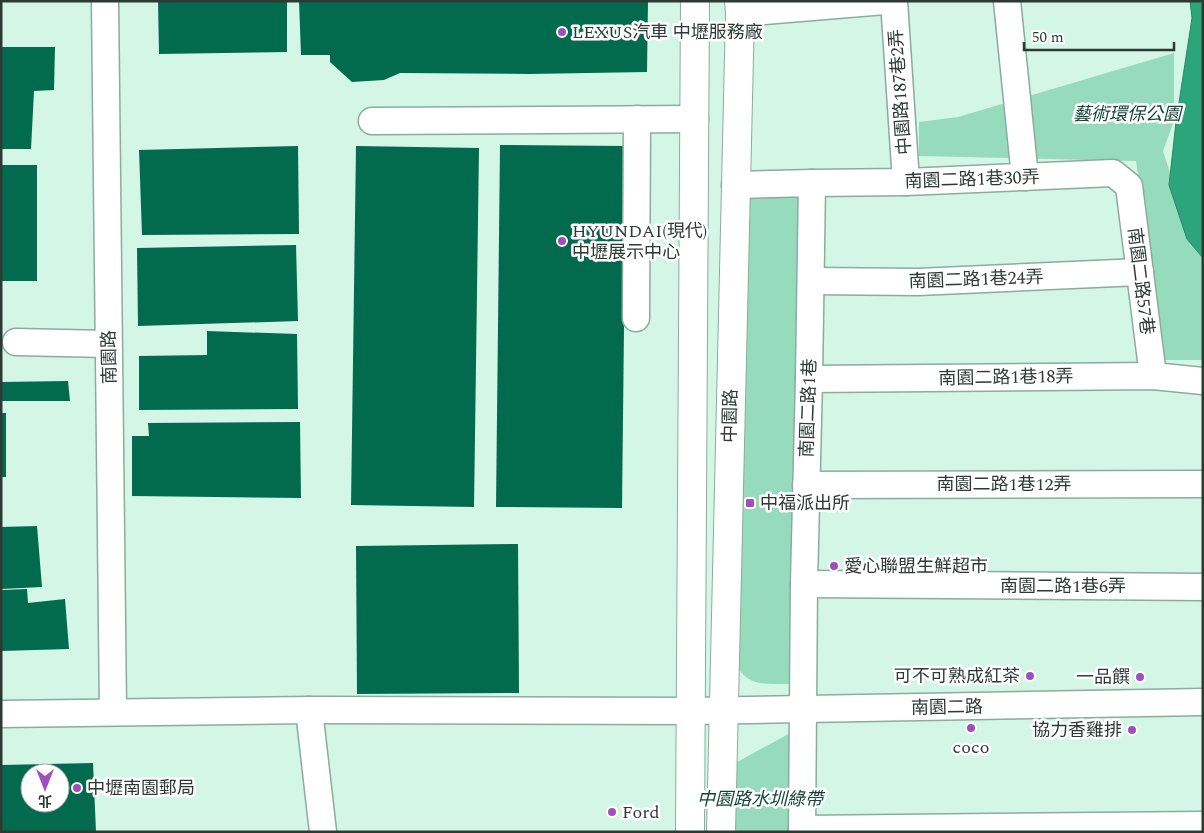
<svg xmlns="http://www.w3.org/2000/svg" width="1204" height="833" viewBox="0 0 1204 833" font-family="Spectral,'Noto Sans TC',serif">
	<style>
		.green { fill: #96dbbd }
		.water { fill: #2ca57d; stroke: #2c8567 }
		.building { fill: #026b4e; fill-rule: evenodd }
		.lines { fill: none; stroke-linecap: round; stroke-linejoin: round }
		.minor-casing { stroke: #8bac9d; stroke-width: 29 }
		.major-casing { stroke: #8bac9d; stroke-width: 30 }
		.minor { stroke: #fff; stroke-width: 26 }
		.major { stroke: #fff; stroke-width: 28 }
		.poi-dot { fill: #9f4ebd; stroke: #fff; stroke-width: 2 }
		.labels { text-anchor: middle; stroke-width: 5; stroke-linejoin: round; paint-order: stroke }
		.poi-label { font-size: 18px; fill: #2d3a34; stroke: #fff; text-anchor: start }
		.street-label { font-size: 18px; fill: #2d3a34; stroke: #fff }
		.park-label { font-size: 18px; font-style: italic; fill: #154534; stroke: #fff }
	</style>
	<rect width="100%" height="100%" fill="#d4f6e6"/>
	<g class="green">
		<polygon points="1174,53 1174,121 1163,151 1186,222 1203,245 1203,360 1158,360 1150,258 1136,161 919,156 919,122 958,117"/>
		<path d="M807,188L791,684C759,684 747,687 731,657L741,189Z"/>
		<polygon points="792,732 791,832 729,832 730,766"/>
	</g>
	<polygon class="water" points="1190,1 1203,1 1203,258 1187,239 1169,185 1176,122 1192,18"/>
	<g class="building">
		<polygon points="158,1 287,1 287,52 159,54"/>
		<polygon points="299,1 648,1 647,72 529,74 400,73 384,80 352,82 330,62 330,55 301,55"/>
		<polygon points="1,47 55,47 54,90 34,91 31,149 1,149"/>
		<polygon points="500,145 626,146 622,508 496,507"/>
		<polygon points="298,146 299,234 142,235 139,150"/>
		<polygon points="356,146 479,148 474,507 351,505"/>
		<rect x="1" y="165" width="36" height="116"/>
		<polygon points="296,245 298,321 138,326 137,248"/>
		<polygon points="207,331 297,334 298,409 139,410 139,356 207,355"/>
		<polygon points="68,381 70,401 1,401 1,382"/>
		<rect x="1" y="413" width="5" height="64"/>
		<polygon points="300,422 301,498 132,496 132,436 149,436 148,423"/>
		<polygon points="37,526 42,587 1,589 1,527"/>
		<polygon points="518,544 519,693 357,694 356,546"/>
		<polygon points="27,589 28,603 65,599 69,649 1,651 1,590"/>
		<path d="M93,763L96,832H1V765ZM30,773H60V803H30Z"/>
	</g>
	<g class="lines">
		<g class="minor-casing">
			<g id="minor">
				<polyline points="105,1 113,712"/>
				<polyline points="894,1 906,182"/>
				<polyline points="1007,1 1025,177"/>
				<polyline points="740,13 885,1"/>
				<polyline points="372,121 695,119"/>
				<polyline points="812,183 906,182 1113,173 1129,186 1153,376"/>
				<polyline points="735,185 812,183 809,379 804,584 802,832"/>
				<polyline points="811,281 918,282 1140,272"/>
				<polyline points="636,318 637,119"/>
				<polyline points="16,342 108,344"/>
				<polyline points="809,379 1153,376 1203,381"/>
				<polyline points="806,485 1203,484"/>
				<polyline points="804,584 1203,587"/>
				<polyline points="309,710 323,832"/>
				<polyline points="1,714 309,710 692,711 1203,702"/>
				<polyline points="802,829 1203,825"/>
			</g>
		</g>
		<g class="major-casing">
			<g id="major">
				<polyline points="690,832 695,1"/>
				<polyline points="721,832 740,13 739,1"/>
			</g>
		</g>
		<use href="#minor" class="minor"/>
		<use href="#major" class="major"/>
	</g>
	<g class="poi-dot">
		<circle cx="562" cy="32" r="5"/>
		<circle cx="562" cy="241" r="5"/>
		<rect x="745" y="498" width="10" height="10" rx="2.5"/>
		<circle cx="834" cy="566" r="5"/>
		<circle cx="1030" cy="676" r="5"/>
		<circle cx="1140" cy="677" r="5"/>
		<circle cx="971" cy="728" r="5"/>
		<circle cx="1132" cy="730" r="5"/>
		<circle cx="77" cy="788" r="5"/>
		<circle cx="612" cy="812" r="5"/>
	</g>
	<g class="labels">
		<g class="poi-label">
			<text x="572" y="38">LEXUS汽車 中壢服務廠</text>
			<text x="572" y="237">HYUNDAI(現代)<tspan x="572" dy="21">中壢展示中心</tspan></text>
			<text x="760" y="509">中福派出所</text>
			<text x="844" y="572">愛心聯盟生鮮超市</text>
			<text x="1020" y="682" text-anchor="end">可不可熟成紅茶</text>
			<text x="1130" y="683" text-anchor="end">一品饌</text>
			<text x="1122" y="736" text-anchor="end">協力香雞排</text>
			<text x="971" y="753" text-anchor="middle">coco</text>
			<text x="87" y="794">中壢南園郵局</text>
			<text x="622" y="818">Ford</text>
		</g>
		<g class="street-label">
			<text transform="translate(900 92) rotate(-94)" y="6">中園路187巷2弄</text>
			<text transform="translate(972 179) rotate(-2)" y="6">南園二路1巷30弄</text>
			<text transform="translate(976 279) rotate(-2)" y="6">南園二路1巷24弄</text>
			<text transform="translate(1141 281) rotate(83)" y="6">南園二路57巷</text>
			<text transform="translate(109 357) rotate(-91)" y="6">南園路</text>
			<text transform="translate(1006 377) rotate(-1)" y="6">南園二路1巷18弄</text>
			<text transform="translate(808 408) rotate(-88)" y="6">南園二路1巷</text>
			<text transform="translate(730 416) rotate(-89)" y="6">中園路</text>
			<text x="1004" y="490">南園二路1巷12弄</text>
			<text x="1063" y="592">南園二路1巷6弄</text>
			<text transform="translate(947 707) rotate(-1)" y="6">南園二路</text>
		</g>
		<g class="park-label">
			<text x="1127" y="120">藝術環保公園</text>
			<text x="760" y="805">中園路水圳綠帶</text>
		</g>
	</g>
	<rect width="1204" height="833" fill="none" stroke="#2d3a34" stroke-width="5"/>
	<g transform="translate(45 788) rotate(180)"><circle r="24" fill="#ffffff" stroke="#abb0ae"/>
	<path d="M0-4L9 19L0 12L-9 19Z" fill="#9f4ebd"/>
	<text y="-8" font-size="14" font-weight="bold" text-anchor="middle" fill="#2d3a34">北</text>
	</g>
	<path d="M1024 42v8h150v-8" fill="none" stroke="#2d3a34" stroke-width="2.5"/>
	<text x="1032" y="42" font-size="15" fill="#2d3a34" stroke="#ffffff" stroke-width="4" paint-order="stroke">50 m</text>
</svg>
